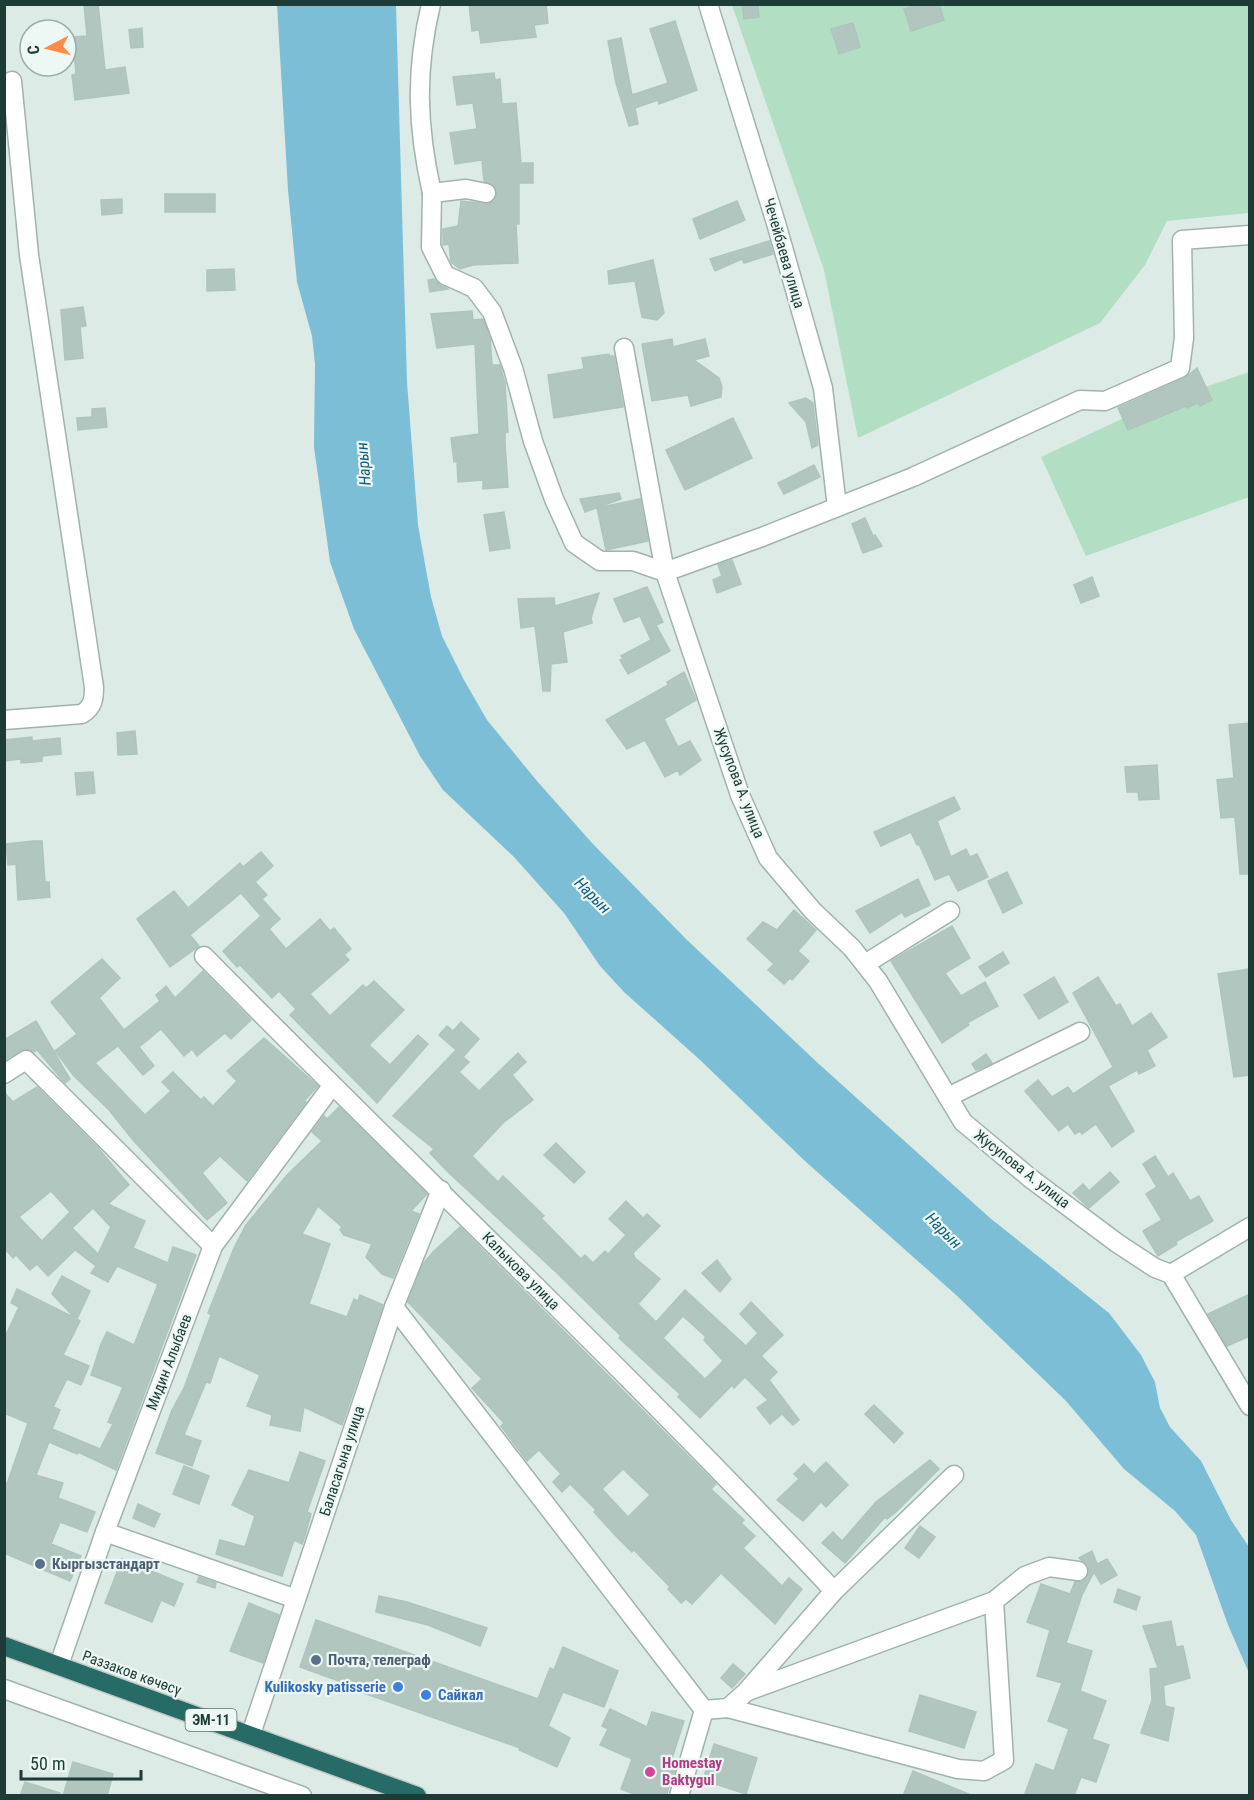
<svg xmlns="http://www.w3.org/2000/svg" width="1254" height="1800" viewBox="0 0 1254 1800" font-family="'Roboto Condensed',sans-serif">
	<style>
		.green { fill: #b2dfc4 }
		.water { fill: #7dbed7 }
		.building { fill: #b2c6c0; stroke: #aec5be; stroke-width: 1.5; fill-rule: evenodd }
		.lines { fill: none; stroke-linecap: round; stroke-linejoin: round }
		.street-casing { stroke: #a0b3ae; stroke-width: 21 }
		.highway-casing { stroke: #c0c8c7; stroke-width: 21 }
		.street { stroke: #fff; stroke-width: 18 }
		.highway { stroke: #266b65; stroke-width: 18 }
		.service-dot { fill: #5c6f8a; stroke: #edf7f3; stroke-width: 2 }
		.shop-dot { fill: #3f7fe0; stroke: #edf7f3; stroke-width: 2 }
		.hotel-dot { fill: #d1479c; stroke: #edf7f3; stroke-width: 2 }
		.labels { text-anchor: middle; stroke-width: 4.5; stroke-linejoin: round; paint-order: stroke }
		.shield { fill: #edf7f3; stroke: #5b736f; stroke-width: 1.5 }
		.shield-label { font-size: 14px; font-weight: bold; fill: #1d3b37 }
		.street-label { font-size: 15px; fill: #1d3b37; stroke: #edf7f3 }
		.service-label { font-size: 15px; font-weight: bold; fill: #4e5e75; stroke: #edf7f3; text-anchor: start }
		.shop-label { font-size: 15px; font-weight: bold; fill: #366cbe; stroke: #edf7f3; text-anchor: end }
		.hotel-label { font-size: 15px; font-weight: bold; fill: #b23c85; stroke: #edf7f3; text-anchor: start }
		.water-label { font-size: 16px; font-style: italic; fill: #115d7d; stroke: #edf7f3 }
	</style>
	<rect width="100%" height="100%" fill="#ddebe6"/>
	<g class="green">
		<polygon points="732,5 1249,5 1249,213 1167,221 1145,265 1100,323 858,438 824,270"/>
		<polygon points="1249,372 1249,497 1086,556 1041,457 1149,406"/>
	</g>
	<polygon class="water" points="277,5 396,5 407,382 418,525 431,597 442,636 464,680 487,720 537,781 592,843 687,940 820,1065 990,1218 1109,1313 1141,1355 1155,1382 1160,1408 1170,1427 1201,1461 1231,1520 1249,1547 1249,1673 1228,1625 1196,1535 1175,1511 1124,1469 1066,1401 955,1294 806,1162 699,1059 624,992 600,966 564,913 514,857 443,790 420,756 354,629 330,562 314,447 315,364 312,336 297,282 288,190"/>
	<g class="building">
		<polygon points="84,4 98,4 105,70 125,67 129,93 75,100 72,75 76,74 73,37 87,36"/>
		<polygon points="469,4 546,4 548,23 534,25 536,37 481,43 479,30 472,31"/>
		<polygon points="742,4 758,4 759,17 744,19"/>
		<polygon points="918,4 939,4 944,20 911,31 904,9"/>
		<polygon points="675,21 697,90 659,104 658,100 635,108 638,124 629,126 616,83 608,41 621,38 632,95 668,83 650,29"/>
		<polygon points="853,23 860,47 839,54 831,29"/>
		<polygon points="142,28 143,47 131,48 129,30"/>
		<polygon points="494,73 495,80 500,79 502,104 516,103 521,163 533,163 533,183 519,183 519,224 516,224 518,263 473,265 460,269 451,262 449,244 443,245 443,229 458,226 461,201 489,204 497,195 494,185 484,181 482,160 455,164 450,133 477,129 473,103 457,105 453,77"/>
		<rect x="165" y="194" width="50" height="18"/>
		<polygon points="122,199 122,213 102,215 101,200"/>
		<polygon points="737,201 745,220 700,239 693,219"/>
		<polygon points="769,241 773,254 744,263 742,259 715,271 710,259"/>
		<polygon points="653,260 664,313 657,320 642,317 635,281 609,284 608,271"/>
		<polygon points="234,269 235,290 207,291 207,270"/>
		<polygon points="434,279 440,285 448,289 430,292 428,280"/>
		<polygon points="83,307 86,326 80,327 83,358 65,360 61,310"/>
		<polygon points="472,311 473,320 483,319 490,338 492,365 500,365 505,383 508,432 505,433 505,443 508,487 483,489 483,480 458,482 457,461 454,462 451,438 479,434 475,344 437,348 431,314"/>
		<polygon points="672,339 673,347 705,339 709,356 694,360 719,378 722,387 721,397 691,406 688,395 652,401 642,344"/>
		<polygon points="609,354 609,356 614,356 623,407 554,418 548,375 584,369 582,358"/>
		<polygon points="1197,368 1212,400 1200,406 1198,403 1187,408 1186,406 1128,430 1118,408 1185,378"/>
		<polygon points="806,398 813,403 818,445 812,448 806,422 789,403"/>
		<polygon points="105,408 107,427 78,430 77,418 92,417 92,409"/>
		<polygon points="733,418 752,458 685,490 666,450"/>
		<polygon points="814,465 820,477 784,494 778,483"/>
		<polygon points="619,493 621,499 585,512 580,499"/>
		<polygon points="640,499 648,541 606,550 597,508"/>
		<polygon points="504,512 510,548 490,551 484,515"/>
		<polygon points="865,518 873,536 875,535 882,546 863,553 852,524"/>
		<polygon points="732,560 741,584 717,593 713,580 722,576 718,565"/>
		<polygon points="1092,577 1099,596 1081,603 1074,585"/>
		<polygon points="647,587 663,622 656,625 670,651 628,674 620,660 623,658 621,656 651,640 640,616 624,622 614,599"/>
		<polygon points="599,593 591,618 592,623 563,632 567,662 551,664 550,691 543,691 535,626 521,628 518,599 554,598 555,606"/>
		<polygon points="684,672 696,700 664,719 678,747 690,741 701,760 680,775 678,770 665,777 645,740 627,749 606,720 668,685 667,682"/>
		<polygon points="1250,723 1250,874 1240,874 1235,817 1221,818 1217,780 1234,778 1229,725"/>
		<polygon points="135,731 137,754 118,755 117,733"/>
		<polygon points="32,737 32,741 60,738 61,754 42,756 42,761 34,762 21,763 21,759 4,761 4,740"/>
		<polygon points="1157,765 1159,799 1139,800 1138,792 1127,792 1125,767"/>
		<polygon points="93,772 95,793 77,795 75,773"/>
		<polygon points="954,797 960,809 937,821 951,857 966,849 970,857 977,854 988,877 958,891 949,874 935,880 919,844 917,845 911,832 881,846 874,832"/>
		<polygon points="34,841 42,841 45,882 49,882 50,897 18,900 16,864 8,865 6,844"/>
		<polygon points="261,852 273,866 255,882 267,895 262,899 280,919 269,929 286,949 320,919 330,931 334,928 351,949 344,955 349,960 310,994 330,1016 363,985 366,988 374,981 404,1010 369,1045 390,1065 418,1035 428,1044 377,1103 290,1015 296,1009 279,991 272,998 240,965 237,967 223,951 261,916 241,893 190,935 199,946 170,967 137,919 174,891 188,908 240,863 243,867"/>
		<polygon points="1007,872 1022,903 1003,913 988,881"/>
		<polygon points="918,879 930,905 905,917 902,912 870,933 856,911"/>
		<polygon points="794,910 816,930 798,951 809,961 792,980 790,978 784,984 768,970 774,964 747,939 763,922 777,930"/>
		<polygon points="952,926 970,958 945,973 961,996 985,982 998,1006 967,1023 969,1025 942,1043 891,961"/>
		<polygon points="1003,952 1009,963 986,977 979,967"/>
		<polygon points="102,959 120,978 99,998 124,1030 160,1001 156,995 166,986 175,998 203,971 251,1020 231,1039 225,1033 197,1056 192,1049 184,1056 161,1029 139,1047 154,1066 143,1075 118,1046 95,1063 145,1115 171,1091 162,1082 173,1072 201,1100 204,1097 213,1106 237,1081 227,1071 264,1038 318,1086 304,1101 306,1102 247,1181 220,1156 202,1173 227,1203 207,1220 133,1140 109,1110 74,1076 55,1051 77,1034 51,1002"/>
		<polygon points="1250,969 1250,1075 1234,1077 1218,974"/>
		<polygon points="1054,977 1068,1002 1039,1019 1024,995"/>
		<polygon points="1098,977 1116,1006 1120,1004 1132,1026 1151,1013 1167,1037 1147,1050 1155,1066 1139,1074 1137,1070 1108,1086 1134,1131 1112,1147 1096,1124 1082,1134 1080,1131 1075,1134 1068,1124 1059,1131 1025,1091 1038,1080 1052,1097 1068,1087 1073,1094 1113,1067 1073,993"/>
		<polygon points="36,1021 70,1079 65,1083 37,1050 34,1052 24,1049 4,1060 4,1040"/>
		<path d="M461,1022L479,1039L463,1057L461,1055L469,1062L459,1072L479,1091L518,1053L526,1062L512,1075L533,1100L504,1122L472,1156L498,1182L503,1176L544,1216L541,1218L581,1259L585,1255L593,1263L605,1251L608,1254L626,1235L609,1219L626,1201L643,1218L647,1214L660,1226L633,1253L635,1258L660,1279L638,1304L656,1322L685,1290L746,1346L758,1333L740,1314L751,1302L783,1335L761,1356L777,1372L769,1380L799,1420L793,1425L782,1414L770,1424L757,1408L768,1400L745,1377L734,1388L732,1385L700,1418L678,1397L680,1394L619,1338L621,1336L556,1272L448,1172L430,1153L434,1149L393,1116L456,1050L439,1035L447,1026L453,1031ZM683,1316L706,1337L704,1340L723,1361L705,1379L663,1338Z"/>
		<polygon points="986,1054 992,1063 976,1070 972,1064"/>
		<path d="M37,1087L98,1148L129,1185L108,1204L145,1221L133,1248L168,1263L173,1247L196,1255L116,1470L78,1452L77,1454L49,1442L36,1475L63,1483L58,1498L95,1512L87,1532L60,1522L51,1544L81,1556L70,1581L4,1553V1482L7,1484L28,1423L4,1413V1339L19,1307L11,1303L17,1289L75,1318L52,1294L62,1276L90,1291L77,1319L80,1321L63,1355L89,1366L81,1385L67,1379L53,1407L60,1410L52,1429L100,1449L113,1424L108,1422L123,1387L91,1375L101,1344L107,1332L134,1345L158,1284L117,1266L108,1282L91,1273L96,1266L75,1250L48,1276L37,1264L30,1270L16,1255L13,1258L4,1248V1092L13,1102ZM51,1191L70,1212L42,1241L19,1217ZM93,1208L111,1227L98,1254L72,1228Z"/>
		<polygon points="339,1107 427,1194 411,1211 419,1214 393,1278 382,1274 366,1257 372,1244 344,1235 340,1230 342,1227 318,1206 302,1234 330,1244 309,1304 347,1317 354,1299 358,1301 360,1295 383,1305 342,1425 304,1407 300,1431 270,1425 272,1415 247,1406 260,1375 219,1356 210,1383 206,1382 184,1435 201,1441 192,1466 156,1453 172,1410 184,1388 211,1315 208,1313 234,1248 246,1225 287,1175 322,1141 312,1132 324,1116 327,1119"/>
		<polygon points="556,1143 585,1172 574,1183 544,1155"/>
		<polygon points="1155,1156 1168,1177 1173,1173 1190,1201 1199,1196 1213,1221 1175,1242 1177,1244 1158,1256 1143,1231 1162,1220 1146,1194 1157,1187 1143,1164"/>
		<polygon points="1110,1172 1119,1182 1089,1208 1073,1193 1083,1184 1089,1191"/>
		<path d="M460,1227L716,1484L711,1489L744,1520L741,1523L755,1536L743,1548L782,1586L789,1578L802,1589L775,1624L721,1573L692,1604L686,1599L681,1603L668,1589L670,1587L634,1550L632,1552L615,1535L594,1512L596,1510L570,1484L562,1492L553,1482L561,1474L539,1450L527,1461L501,1426L504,1423L472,1388L482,1379L408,1302L423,1264L433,1252ZM623,1469L650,1495L628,1517L602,1489Z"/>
		<polygon points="717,1260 731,1279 720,1292 702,1273"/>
		<polygon points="1250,1294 1250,1336 1227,1346 1208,1314"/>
		<polygon points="874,1405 903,1433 894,1443 865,1414"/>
		<polygon points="300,1452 325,1461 307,1512 311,1514 305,1536 302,1544 294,1540 282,1576 216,1554 220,1540 245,1547 255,1516 232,1505 249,1470 289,1483"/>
		<polygon points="930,1460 939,1469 896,1512 887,1519 885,1517 845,1563 822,1543 833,1532 842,1541 876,1502"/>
		<polygon points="826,1462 848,1485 826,1507 821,1502 803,1521 777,1500 799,1479 794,1474 804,1464 814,1474"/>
		<polygon points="184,1466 209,1476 199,1504 173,1494"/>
		<polygon points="138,1504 160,1514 154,1527 133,1518"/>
		<polygon points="920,1526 935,1537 919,1558 905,1548"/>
		<polygon points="1092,1551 1097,1564 1107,1559 1117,1575 1101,1584 1094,1572 1082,1595 1066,1643 1092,1651 1080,1691 1106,1701 1092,1739 1109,1745 1096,1782 1081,1777 1074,1796 1024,1796 1036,1764 1054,1771 1069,1729 1048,1721 1062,1683 1037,1676 1050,1630 1027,1622 1041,1584 1070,1594 1075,1582 1083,1581 1089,1573 1088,1566 1079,1558"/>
		<polygon points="122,1559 183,1584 174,1606 161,1600 152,1622 105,1603"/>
		<polygon points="199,1577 216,1583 215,1588 197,1582"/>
		<polygon points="1118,1589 1140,1597 1136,1610 1114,1602"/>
		<polygon points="379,1596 407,1602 487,1628 480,1646 428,1625 376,1612"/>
		<polygon points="249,1603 279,1615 263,1663 230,1651"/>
		<polygon points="316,1620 538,1699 550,1668 554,1670 563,1647 618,1671 604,1707 563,1692 548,1726 570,1738 557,1767 519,1750 520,1748 352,1689 353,1686 300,1667"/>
		<polygon points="1171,1621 1176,1647 1183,1646 1190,1678 1165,1685 1163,1679 1165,1706 1174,1708 1168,1741 1141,1733 1152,1700 1150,1669 1158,1668 1143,1626"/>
		<polygon points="733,1664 745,1674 732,1688 721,1678"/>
		<polygon points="920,1695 976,1712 964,1748 909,1731"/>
		<polygon points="610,1709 647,1727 652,1712 684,1721 669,1768 675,1770 666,1796 639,1796 621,1789 632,1759 600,1745 608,1729 602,1726"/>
		<polygon points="714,1744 757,1758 746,1794 703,1780"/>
		<polygon points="73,1762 113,1774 107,1796 63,1796"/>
		<polygon points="913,1771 971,1795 971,1796 903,1796"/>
		<polygon points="25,1782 60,1793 59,1796 20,1796"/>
	</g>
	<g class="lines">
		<g class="street-casing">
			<g id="street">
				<path d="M431,4C415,71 417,127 432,193"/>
				<polyline points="708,4 776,223 823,388 837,507"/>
				<polyline points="486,193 466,189 432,193 431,247 445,275 474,288 492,312 513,368 533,441 554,499 574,543 600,561 633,561 665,572 740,795 768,858 813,911 852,948 878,981 963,1122 1030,1178 1117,1243 1155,1268 1171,1274 1250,1406"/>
				<polyline points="624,348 665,572 762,537 913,477 1080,400 1105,401 1180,368 1184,338 1182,240 1250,235"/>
				<path d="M4,720L82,714C93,707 94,699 94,687L29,255L12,81"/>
				<path d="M204,956C413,1168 630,1373 834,1591"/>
				<polyline points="865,964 950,911"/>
				<polyline points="4,1074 26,1060 213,1246"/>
				<polyline points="948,1097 1080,1032"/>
				<polyline points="1171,1274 1250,1227"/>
				<polyline points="394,1307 704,1710"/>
				<polyline points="105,1532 296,1599"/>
				<polyline points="59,1665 105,1532 213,1246 332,1086"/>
				<polyline points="4,1689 302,1796"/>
				<polyline points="748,1691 994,1601 1025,1576 1049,1567 1078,1571"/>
				<polyline points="728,1708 958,1769 984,1771 1004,1760 994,1601"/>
				<polyline points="251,1734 394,1307 441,1190"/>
				<polyline points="679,1796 704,1710 728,1708 746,1692 834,1591 954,1475"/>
			</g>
		</g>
		<g class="highway-casing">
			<polyline id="highway" points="4,1646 417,1796"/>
		</g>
		<use href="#street" class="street"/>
		<use href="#highway" class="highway"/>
	</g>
	<g class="service-dot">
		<circle cx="40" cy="1564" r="6"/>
		<circle cx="316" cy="1660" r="6"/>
	</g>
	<g class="shop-dot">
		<circle cx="398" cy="1687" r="6"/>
		<circle cx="426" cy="1695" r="6"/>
	</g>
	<circle class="hotel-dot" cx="650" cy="1772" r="6"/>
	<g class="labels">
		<rect class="shield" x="185.5" y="1709" width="51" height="22" rx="4.5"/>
		<g class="shield-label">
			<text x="211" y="1725">ЭМ-11</text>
		</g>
		<g class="street-label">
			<text transform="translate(784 253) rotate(74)" y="5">Чечейбаева улица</text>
			<text transform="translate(739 783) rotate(69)" y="5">Жусупова А. улица</text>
			<text transform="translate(1022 1169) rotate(38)" y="5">Жусупова А. улица</text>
			<text transform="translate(521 1271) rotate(45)" y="5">Калыкова улица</text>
			<text transform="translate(169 1362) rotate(-69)" y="5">Мидин Алыбаев</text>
			<text transform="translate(342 1461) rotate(-72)" y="5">Баласагына улица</text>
			<text transform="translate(132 1673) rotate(20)" y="5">Раззаков көчөсү</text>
		</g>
		<g class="service-label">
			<text x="52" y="1569">Кыргызстандарт</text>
			<text x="328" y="1665">Почта, телеграф</text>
		</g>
		<g class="shop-label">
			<text x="386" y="1692">Kulikosky patisserie</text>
			<text x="438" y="1700" text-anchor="start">Сайкал</text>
		</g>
		<g class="hotel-label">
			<text x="662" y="1768">Homestay<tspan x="662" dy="17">Baktygul</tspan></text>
		</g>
		<g class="water-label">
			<text transform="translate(363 464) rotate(-95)" y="6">Нарын</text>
			<text transform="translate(593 895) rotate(45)" y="6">Нарын</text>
			<text transform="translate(944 1230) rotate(45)" y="6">Нарын</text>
		</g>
	</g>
	<rect width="1254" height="1800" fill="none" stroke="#1d3b37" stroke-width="12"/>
	<g transform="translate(48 48) rotate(263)"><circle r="28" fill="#edf7f3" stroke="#9aaca8" stroke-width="1.5"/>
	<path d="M0-4.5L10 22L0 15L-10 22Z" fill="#ff8b46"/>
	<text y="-9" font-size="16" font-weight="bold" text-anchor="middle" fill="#1d3b37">С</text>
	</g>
	<path d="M21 1770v9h120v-9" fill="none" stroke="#1d3b37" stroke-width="3"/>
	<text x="30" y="1770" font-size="18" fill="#1d3b37" stroke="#edf7f3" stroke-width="4.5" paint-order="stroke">50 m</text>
</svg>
